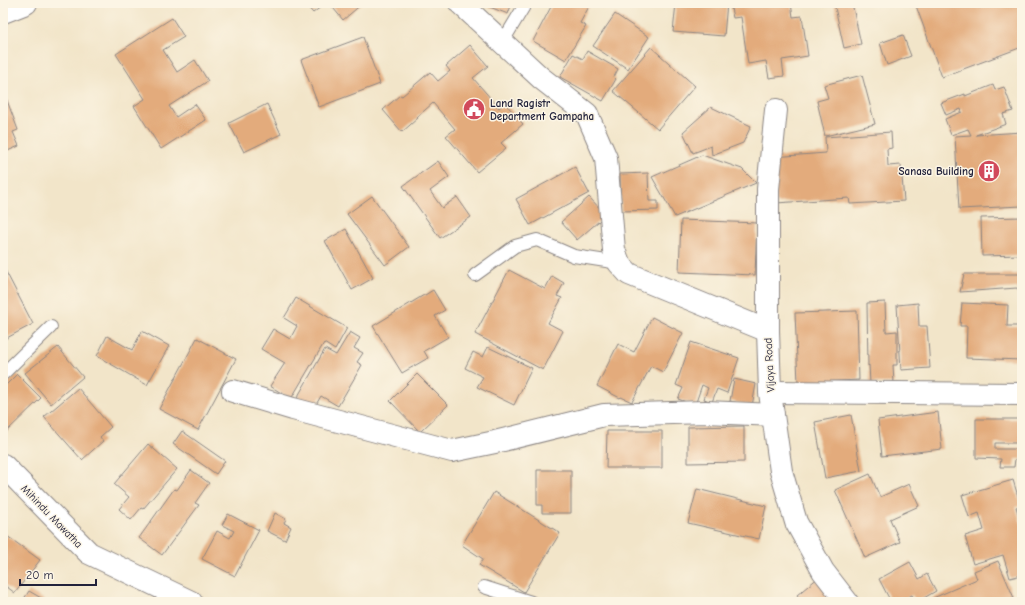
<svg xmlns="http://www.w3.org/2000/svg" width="1025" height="605" viewBox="0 0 1025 605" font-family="'Comic Neue',sans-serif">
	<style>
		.building { fill: #e3ab7c }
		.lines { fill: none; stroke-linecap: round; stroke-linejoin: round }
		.lane-casing { stroke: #8a8482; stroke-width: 14 }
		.street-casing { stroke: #8a8482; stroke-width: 24 }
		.lane { stroke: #fff; stroke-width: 12 }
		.street { stroke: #fff; stroke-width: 22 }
		.labels { text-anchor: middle; stroke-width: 3; stroke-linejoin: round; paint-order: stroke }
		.poi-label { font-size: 11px; font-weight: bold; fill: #22223b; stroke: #fcf5e5; text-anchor: start }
		.street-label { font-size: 11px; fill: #22223b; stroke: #fcf5e5 }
	</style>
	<rect width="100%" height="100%" fill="#fcf5e5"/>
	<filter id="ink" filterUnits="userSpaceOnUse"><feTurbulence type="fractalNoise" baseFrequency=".025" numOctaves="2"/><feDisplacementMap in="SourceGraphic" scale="8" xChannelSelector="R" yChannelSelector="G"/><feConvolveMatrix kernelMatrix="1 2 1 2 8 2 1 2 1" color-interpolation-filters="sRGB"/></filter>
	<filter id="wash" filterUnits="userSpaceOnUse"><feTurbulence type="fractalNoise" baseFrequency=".012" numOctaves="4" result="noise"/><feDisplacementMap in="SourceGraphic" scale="16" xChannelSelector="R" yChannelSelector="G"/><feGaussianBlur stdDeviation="0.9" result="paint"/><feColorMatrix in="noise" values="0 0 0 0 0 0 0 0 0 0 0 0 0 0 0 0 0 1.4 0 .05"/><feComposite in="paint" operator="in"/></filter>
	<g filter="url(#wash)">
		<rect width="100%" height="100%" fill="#f2e5c9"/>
		<g id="blocks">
			<g class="building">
				<polygon points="304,3 326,3 313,13"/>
				<polygon points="329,3 363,3 343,20"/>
				<polygon points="479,3 512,3 508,14"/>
				<polygon points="553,3 591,3 580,23 586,26 566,60 533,41"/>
				<polygon points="676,3 727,3 724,36 673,32"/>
				<polygon points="730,3 791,3 793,17 802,16 808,56 782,60 784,76 769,78 766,61 748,64 741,17 733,18"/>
				<polygon points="834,3 852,3 861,44 844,48"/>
				<polygon points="915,3 978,3 979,8 993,3 1022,3 1022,47 942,77"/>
				<polygon points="615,14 649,37 628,69 593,46"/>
				<polygon points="172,18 184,37 163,50 177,72 195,60 208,81 169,106 176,117 195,104 206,120 161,149 134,106 145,99 116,54"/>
				<polygon points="903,35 911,56 887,65 880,43"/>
				<polygon points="363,37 380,84 319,107 301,60"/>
				<polygon points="470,45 488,66 473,78 499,108 505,103 523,124 501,143 506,148 477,172 446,136 455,129 433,103 417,117 418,118 402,132 383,110 400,95 402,96 430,72 438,81 450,71 446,66"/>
				<polygon points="651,47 695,86 658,129 613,91"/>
				<polygon points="587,51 618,69 614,77 616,79 603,101 560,77 573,54 583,59"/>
				<polygon points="862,75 875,124 825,136 817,101 828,98 824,85"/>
				<polygon points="993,85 995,90 1004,87 1013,111 1003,114 1006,124 976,135 1022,132 1022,206 959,209 955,136 971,135 968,129 951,135 945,119 962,112 961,109 946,115 941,103 965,94 965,96"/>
				<polygon points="3,95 5,95 18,130 13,132 19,146 3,153"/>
				<polygon points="267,104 281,134 244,152 229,123"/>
				<polygon points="711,107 751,126 743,143 712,155 711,146 693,153 683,132"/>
				<polygon points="891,132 892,148 887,149 888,166 901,165 904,201 850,204 849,198 776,203 773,157 826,153 825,137"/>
				<polygon points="702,155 742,169 756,183 675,217 652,177"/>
				<polygon points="438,161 449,177 430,191 442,208 457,197 471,217 440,238 403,186"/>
				<polygon points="575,167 589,193 530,225 516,199"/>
				<polygon points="648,173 649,201 658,201 658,210 621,211 620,174"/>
				<polygon points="372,196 409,247 385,265 347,214"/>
				<polygon points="589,197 606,215 577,240 561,222"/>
				<polygon points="1022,217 1022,255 982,256 981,218"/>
				<polygon points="681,220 757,223 755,275 679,272"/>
				<polygon points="346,229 373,278 352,290 325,241"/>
				<polygon points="3,266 33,324 3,340"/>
				<polygon points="509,270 545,289 552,276 564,283 557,296 562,298 548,323 563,331 543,370 475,334"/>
				<polygon points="964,274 1022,274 1022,296 1017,288 960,292"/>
				<polygon points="433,290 445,310 435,316 448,337 424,351 428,358 402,373 373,326 424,295 425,295"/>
				<polygon points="296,298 347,328 335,350 324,343 291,399 270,386 285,363 261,349 273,329 290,339 297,326 284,318"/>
				<polygon points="885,302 886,332 897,331 897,365 893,365 894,383 870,383 869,365 868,366 867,303"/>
				<polygon points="918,303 919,326 927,326 930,368 901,370 897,305"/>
				<polygon points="962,303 1008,305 1007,326 1022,326 1022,360 966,358 967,326 960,326"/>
				<polygon points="857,311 859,380 798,383 795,313"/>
				<polygon points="652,317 683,333 663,372 651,366 632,402 621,397 620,398 597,386 618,344 634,352"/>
				<polygon points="142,331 169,346 147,385 97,356 107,336 132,350"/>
				<polygon points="350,332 360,338 354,348 363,353 357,362 362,365 338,406 321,396 314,408 297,398 325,349 336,355"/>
				<polygon points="197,338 236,359 198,430 159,409"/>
				<polygon points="691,342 739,358 727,393 717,389 712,402 704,399 708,388 702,385 695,405 678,399 683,388 676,385"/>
				<polygon points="58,347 83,377 51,404 25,373"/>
				<polygon points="488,347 532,368 514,405 477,387 483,377 465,368 473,352 483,357"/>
				<polygon points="17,374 41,398 5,433 3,431 3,388"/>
				<polygon points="417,374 448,405 420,432 390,401"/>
				<polygon points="734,379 756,384 752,406 730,401"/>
				<polygon points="78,388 111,427 100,437 103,441 82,460 44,417"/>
				<polygon points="938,412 942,449 882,456 878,420"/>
				<polygon points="851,415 861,471 825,478 815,422"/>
				<polygon points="976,419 1022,419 1022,443 995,443 995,449 1022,449 1022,459 1015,459 1014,467 1000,467 1001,459 976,458"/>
				<polygon points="744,426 744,462 688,463 688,427"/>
				<polygon points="182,431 225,461 216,474 173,444"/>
				<polygon points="607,431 662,431 662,468 606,468"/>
				<polygon points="148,444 177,469 143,509 141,508 131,520 119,509 129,497 114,484"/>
				<polygon points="191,470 209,483 195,503 199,505 162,555 139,538 174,489 177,490"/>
				<polygon points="537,470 571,470 571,513 542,513 542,505 537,505"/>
				<polygon points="870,474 880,497 909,484 919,506 890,519 900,542 865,558 835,490"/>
				<polygon points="1013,480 1021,506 1016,507 1022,526 1022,575 1010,578 1003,555 973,564 965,536 984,530 979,513 969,517 962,495"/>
				<polygon points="697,489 766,506 759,539 688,523"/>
				<polygon points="494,492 560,533 524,592 479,565 483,559 462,545"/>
				<polygon points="275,513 286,519 284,523 291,527 285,540 267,531"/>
				<polygon points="228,514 259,530 235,576 202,559 217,531 230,538 234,531 222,525"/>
				<polygon points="3,533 40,560 15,593 3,584"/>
				<polygon points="998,561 1014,598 1005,602 924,602 977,579 974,571"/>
				<polygon points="910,562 919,579 927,574 936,591 917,602 916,602 912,595 899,602 891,602 879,579"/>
				<polygon points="819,577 835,596 828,602 802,602 797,595"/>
				<polygon points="29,591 48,602 22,602"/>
				<polygon points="157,596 164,602 152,602"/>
			</g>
		</g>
	</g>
	<g filter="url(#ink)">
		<use href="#blocks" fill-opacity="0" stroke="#8a8482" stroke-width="1"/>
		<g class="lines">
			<g class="lane-casing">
				<g id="lane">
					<polyline points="502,43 526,3"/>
					<polyline points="475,275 515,246 537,240 574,256 619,263"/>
					<polyline points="3,374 51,327"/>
					<polyline points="484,587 531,602"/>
				</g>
			</g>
			<g class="street-casing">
				<g id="street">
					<polyline points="460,3 541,78 587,114 606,158 614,250 619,263 629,274 768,331"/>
					<polyline points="3,12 26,3"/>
					<polyline points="776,110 768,189 768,331 770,392 773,415 781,471 796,522 823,571 847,602"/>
					<polyline points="233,391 293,409 452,451 495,442 604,415 706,412 773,415"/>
					<polyline points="770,392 1022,394"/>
					<polyline points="3,465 89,553 191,602"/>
				</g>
			</g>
			<use href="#lane" class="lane"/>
			<use href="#street" class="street"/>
		</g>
	</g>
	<defs>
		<g id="civic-disc" transform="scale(1.15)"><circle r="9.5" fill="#d1495b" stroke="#fcf5e5"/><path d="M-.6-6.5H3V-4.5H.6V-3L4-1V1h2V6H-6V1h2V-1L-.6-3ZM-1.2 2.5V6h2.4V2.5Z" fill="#fff"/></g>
		<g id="building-disc" transform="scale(1.15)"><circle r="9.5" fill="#d1495b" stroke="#fcf5e5"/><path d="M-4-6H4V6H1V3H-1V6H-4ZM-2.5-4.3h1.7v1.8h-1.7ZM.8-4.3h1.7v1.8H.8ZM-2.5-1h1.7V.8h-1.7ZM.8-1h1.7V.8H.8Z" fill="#fff"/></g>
	</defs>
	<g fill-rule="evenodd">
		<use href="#civic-disc" x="474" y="109"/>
		<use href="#building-disc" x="989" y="171"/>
	</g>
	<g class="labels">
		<g class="poi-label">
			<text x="490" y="107">Land Ragistr<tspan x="490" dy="13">Department Gampaha</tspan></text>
			<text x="974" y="175" text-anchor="end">Sanasa Building</text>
		</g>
		<g class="street-label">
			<text transform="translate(769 365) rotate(-93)" y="4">Vijaya Road</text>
			<text transform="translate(52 516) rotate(46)" y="4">Mihindu Mawatha</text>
		</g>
	</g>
	<rect width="1025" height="605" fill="none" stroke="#fcf5e5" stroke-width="16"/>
	<path d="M20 579v6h76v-6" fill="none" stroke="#22223b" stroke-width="2"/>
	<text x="26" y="579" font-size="12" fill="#22223b" stroke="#fcf5e5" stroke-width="3" paint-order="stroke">20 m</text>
</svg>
